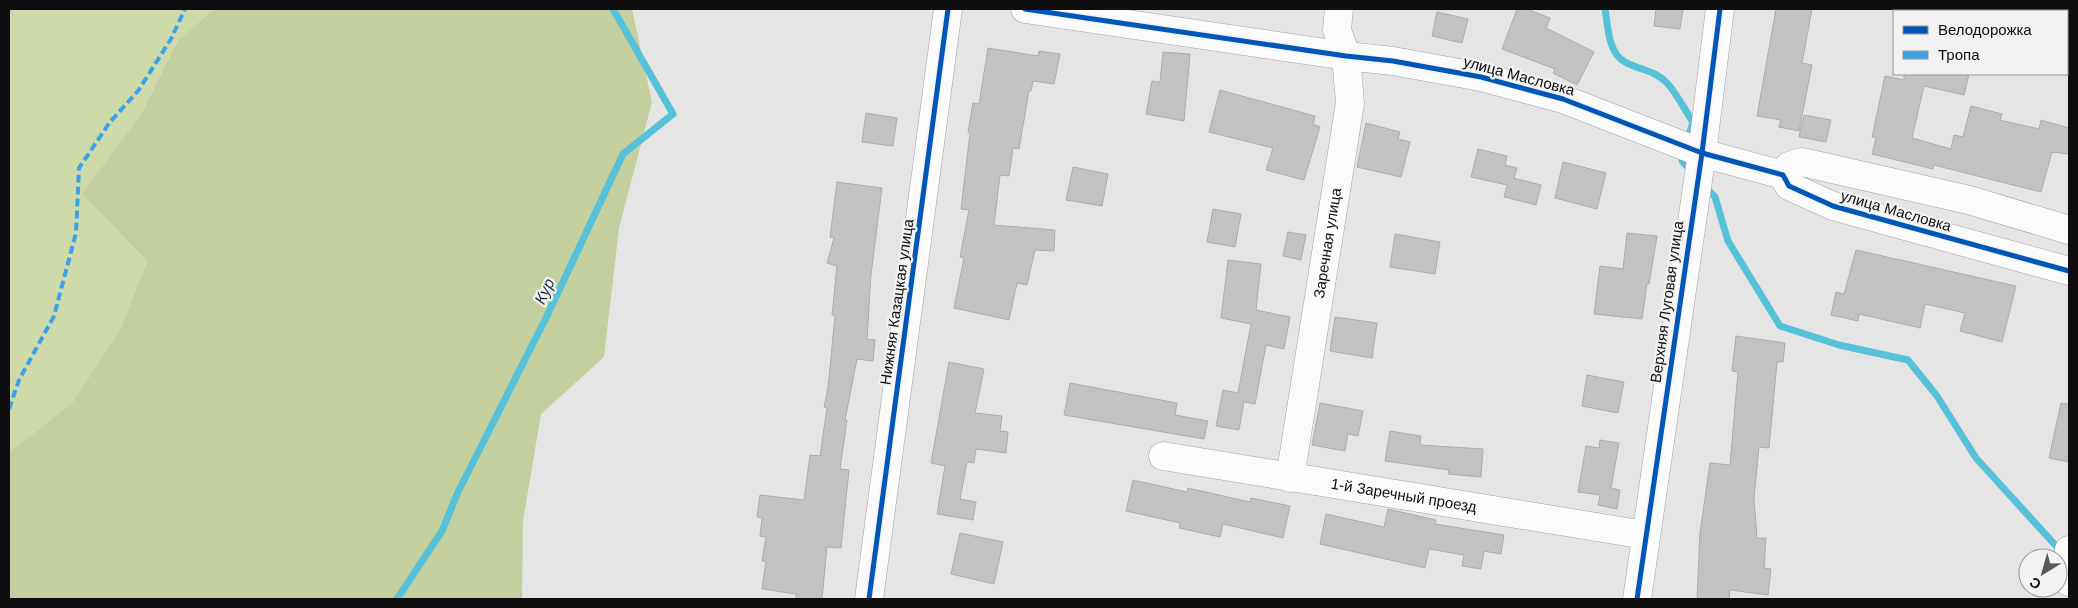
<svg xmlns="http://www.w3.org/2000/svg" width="2078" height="608" viewBox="0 0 2078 608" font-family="Helvetica,sans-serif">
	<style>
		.green { fill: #cedba9 }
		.forest { fill: #c3d09d }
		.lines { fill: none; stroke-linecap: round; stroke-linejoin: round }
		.stream { stroke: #57c1d9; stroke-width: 7 }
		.building { fill: #c2c2c2; stroke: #adacad }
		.minor-casing { stroke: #a2a2a3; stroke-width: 29 }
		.tertiary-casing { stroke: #a2a2a3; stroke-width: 29 }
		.minor { stroke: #fbfbfb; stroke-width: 28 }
		.tertiary { stroke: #fbfbfb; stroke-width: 28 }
		.quiet { stroke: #3da1e9; stroke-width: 4; stroke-dasharray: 8 4; stroke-linecap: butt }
		.cycleway-casing { stroke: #f2f2f3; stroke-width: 8 }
		.cycleway { stroke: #0057b8; stroke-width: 5 }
		.labels { text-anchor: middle; stroke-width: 4.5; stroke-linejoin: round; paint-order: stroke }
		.street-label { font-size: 15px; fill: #0e0e0e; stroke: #f2f2f3 }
		.water-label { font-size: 16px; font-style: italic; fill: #193036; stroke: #f2f2f3 }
	</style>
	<rect width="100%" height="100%" fill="#e5e5e6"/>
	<polygon class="green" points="9,9 214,9 178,40 140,116 82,194 147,261 121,328 72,403 9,453"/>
	<polygon class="forest" points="214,9 632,9 652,102 619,228 604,357 541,414 523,521 522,599 9,599 9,453 72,403 121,328 147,261 82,194 140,116 178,40"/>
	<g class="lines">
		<g class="stream">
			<path d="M1605,9C1608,26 1608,53 1625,62C1639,70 1655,70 1667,83C1677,94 1685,110 1693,122L1687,142"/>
			<polyline points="1685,152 1682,161 1692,172"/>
			<polyline points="1704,186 1715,197 1728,241 1780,326 1839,345 1908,360 1937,396 1976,458 2057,547"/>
			<polyline points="397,599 442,531 458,492 547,316 623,154 673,114 613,9"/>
		</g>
	</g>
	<g class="building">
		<polygon points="1517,9 1527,9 1550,18 1546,28 1594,52 1577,85 1553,73 1555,69 1502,49"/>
		<polygon points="1656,9 1683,9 1680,29 1654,26"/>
		<polygon points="1776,9 1812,9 1802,63 1812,65 1799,131 1779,127 1781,120 1757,116"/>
		<polygon points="1437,12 1468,19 1462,43 1432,36"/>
		<polygon points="988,48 1038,56 1039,51 1060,54 1054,84 1033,81 1031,91 1029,91 1019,149 1013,148 1009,176 1000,175 994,225 1055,230 1054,251 1035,250 1027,285 1017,283 1009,320 954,308 964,258 960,257 969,210 961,209 970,133 968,132 973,103 979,104"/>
		<polygon points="1163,52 1190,54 1184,121 1146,114 1152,81 1160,82"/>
		<polygon points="1904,74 1969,74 1964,95 1924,86 1912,138 1951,149 1954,135 1963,137 1971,106 2002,114 2000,120 2039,129 2041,120 2069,128 2069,154 2052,152 2041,192 1934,165 1933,169 1872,154 1876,138 1872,137 1885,76 1904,80"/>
		<polygon points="1220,90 1315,116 1313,124 1320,127 1304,180 1266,170 1273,148 1209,132"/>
		<polygon points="866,113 897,118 893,146 862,142"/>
		<polygon points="1804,115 1831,120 1826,142 1799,137"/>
		<polygon points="1366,123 1400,132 1398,139 1410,142 1401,177 1357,167"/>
		<polygon points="1478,149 1507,156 1505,165 1517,168 1514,178 1541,185 1536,205 1504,197 1507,185 1471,177"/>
		<polygon points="1563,162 1606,173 1597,209 1555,198"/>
		<polygon points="1073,167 1108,174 1102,206 1066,200"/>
		<polygon points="837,182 882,188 871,275 867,339 875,340 873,361 857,359 845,420 847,420 840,469 849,470 841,548 827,547 822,599 796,599 796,594 762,589 766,561 762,561 766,537 760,536 762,518 757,517 760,495 804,500 810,455 820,456 827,408 824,407 828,388 835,315 832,315 837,266 827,263 834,238 830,237"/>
		<polygon points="1213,209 1241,214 1235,247 1207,242"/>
		<polygon points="1288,232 1306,235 1301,260 1283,256"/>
		<polygon points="1627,233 1657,236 1649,284 1647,284 1642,319 1594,314 1600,266 1623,269"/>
		<polygon points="1395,234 1440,242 1435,274 1390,267"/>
		<polygon points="1856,250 2016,286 2002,342 1960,331 1965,313 1925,304 1920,328 1859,314 1858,321 1831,315 1836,292 1844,294"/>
		<polygon points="1228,260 1261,264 1256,310 1290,317 1284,349 1266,345 1255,404 1244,402 1239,430 1216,426 1223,390 1238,393 1251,324 1221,318"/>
		<polygon points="1335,317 1377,323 1372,358 1330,351"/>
		<polygon points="1736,336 1785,343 1783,362 1777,362 1769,448 1759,447 1754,498 1757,538 1766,538 1764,568 1771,569 1768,595 1730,590 1729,599 1697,599 1700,533 1710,463 1730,465 1738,372 1732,371"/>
		<polygon points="949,362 984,369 975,413 1002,416 1000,431 1008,432 1006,453 976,449 974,463 967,462 960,499 976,502 973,520 937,514 945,466 931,463"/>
		<polygon points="1587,375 1624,382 1618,413 1582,406"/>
		<polygon points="1070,383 1177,403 1175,415 1208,421 1204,439 1064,415"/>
		<polygon points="1320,403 1363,411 1358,436 1348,434 1345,451 1312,445"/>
		<polygon points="2061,403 2069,404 2069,462 2049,458"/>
		<polygon points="1390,431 1421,436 1420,445 1483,449 1481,477 1448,474 1449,470 1385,461"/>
		<polygon points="1600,440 1619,443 1611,488 1620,490 1617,509 1598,505 1600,495 1578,492 1586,446 1599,448"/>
		<polygon points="1133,480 1187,492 1188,488 1250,502 1251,498 1290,506 1283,538 1223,524 1220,537 1179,528 1180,523 1126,511"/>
		<polygon points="1388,509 1436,520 1435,524 1504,535 1501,554 1484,551 1481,569 1462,566 1464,555 1429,549 1425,568 1320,544 1326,514 1384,527"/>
		<polygon points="960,533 1003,542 994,584 951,574"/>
	</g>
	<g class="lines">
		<g class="minor-casing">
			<g id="minor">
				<polyline points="1025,9 1346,56 1393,61 1481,77 1563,99 1702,153 1783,175 1789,186 1833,206 2069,271"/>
				<polyline points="1783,175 1789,166 1802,162 1969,200 2069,230"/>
				<path id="s1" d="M1163,456L1645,535"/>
				<path id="s2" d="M1290,478L1350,103L1346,56L1337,30L1339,9"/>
				<polyline points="2069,550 2069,582"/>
				<polyline points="1637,599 1702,153 1720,9"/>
			</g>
		</g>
		<g class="tertiary-casing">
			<polyline id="tertiary" points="869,599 948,9"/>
		</g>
		<use href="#minor" class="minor"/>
		<use href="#tertiary" class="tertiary"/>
		<polyline class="quiet" points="9,409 19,380 54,316 76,233 79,168 110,122 138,91 171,39 185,9"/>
		<g class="cycleway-casing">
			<g id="cycleway">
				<polyline points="1025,9 1346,56 1393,61 1481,77 1563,99 1702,153 1783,175 1789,186 1833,206 2069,271"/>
				<polyline points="869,599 948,9"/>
				<polyline points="1637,599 1702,153 1720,9"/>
			</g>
		</g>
		<use href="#cycleway" class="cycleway"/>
	</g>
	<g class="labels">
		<g class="street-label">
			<text transform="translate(1519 76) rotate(15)" y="5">улица Масловка</text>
			<text transform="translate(1896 211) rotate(16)" y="5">улица Масловка</text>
			<text dy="5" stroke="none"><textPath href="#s2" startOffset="238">Заречная улица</textPath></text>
			<text transform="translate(897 302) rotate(-82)" y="5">Нижняя Казацкая улица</text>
			<text transform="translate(1667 302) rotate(-82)" y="5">Верхняя Луговая улица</text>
			<text dy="5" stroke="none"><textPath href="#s1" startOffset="244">1-й Заречный проезд</textPath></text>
		</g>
		<g class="water-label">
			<text transform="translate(544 291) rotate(-65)" y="6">Кур</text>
		</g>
	</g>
	<rect width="2078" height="608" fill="none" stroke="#0e0e0e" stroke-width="20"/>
	<rect x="1893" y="10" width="175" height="65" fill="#f2f2f3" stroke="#979797"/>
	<rect x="1903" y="26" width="25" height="8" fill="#0057b8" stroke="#979797"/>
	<text x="1938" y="35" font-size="15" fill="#0e0e0e">Велодорожка</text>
	<rect x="1903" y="51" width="25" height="8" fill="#3da1e9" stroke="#979797"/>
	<text x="1938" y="60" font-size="15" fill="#0e0e0e">Тропа</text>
	<g transform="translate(2043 573) rotate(217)"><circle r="24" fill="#f2f2f3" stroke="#979797"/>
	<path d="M0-4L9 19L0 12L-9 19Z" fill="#59595a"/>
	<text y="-8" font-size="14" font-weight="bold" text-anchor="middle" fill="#0e0e0e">С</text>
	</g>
</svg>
